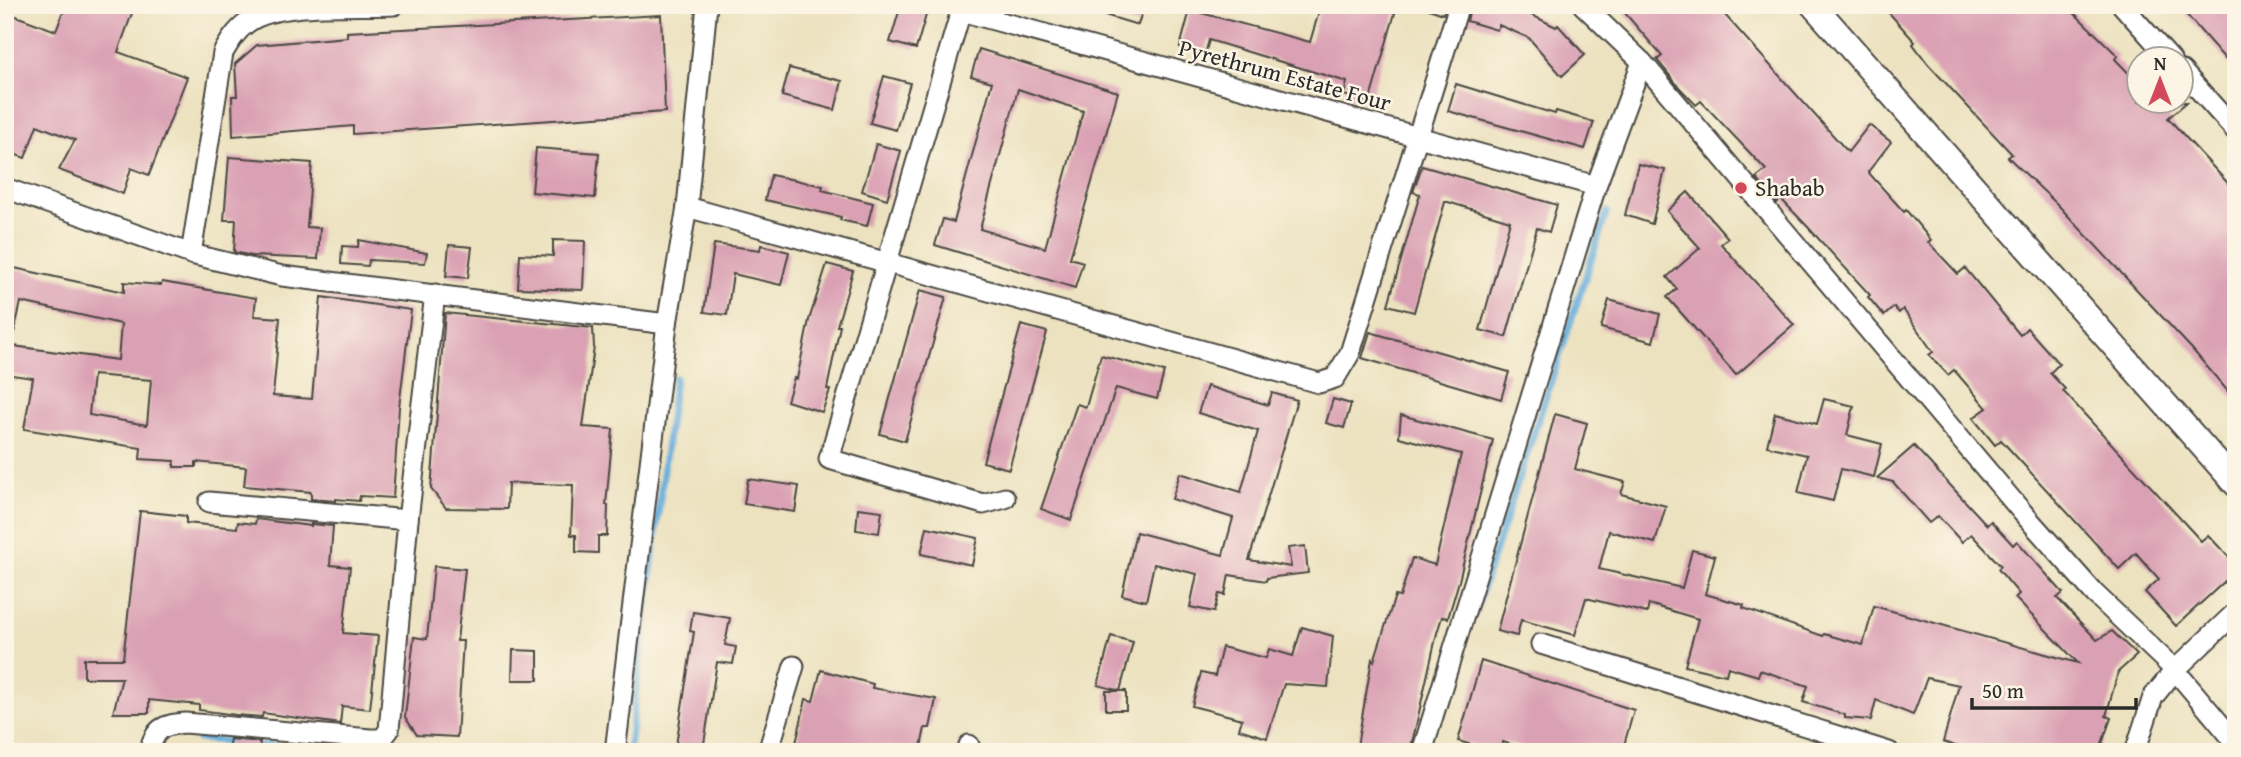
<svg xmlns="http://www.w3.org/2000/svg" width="2241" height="757" viewBox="0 0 2241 757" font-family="'Gentium Book Plus',serif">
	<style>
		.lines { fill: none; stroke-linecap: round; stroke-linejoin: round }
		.stream { stroke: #65addc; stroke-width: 7 }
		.building { fill: #daa0b4; fill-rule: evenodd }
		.minor-casing { stroke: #484641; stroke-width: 23 }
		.tertiary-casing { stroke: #484641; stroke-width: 28 }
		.minor { stroke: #fff; stroke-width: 19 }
		.tertiary { stroke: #fff; stroke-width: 24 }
		.poi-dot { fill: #d1495b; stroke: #fcf5e5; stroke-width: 2.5 }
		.labels { text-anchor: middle; stroke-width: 5; stroke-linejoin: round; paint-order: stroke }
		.street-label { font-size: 23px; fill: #2b2b2b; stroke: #fcf5e5 }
		.poi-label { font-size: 23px; fill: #2b2b2b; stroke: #fcf5e5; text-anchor: start }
	</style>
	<rect width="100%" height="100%" fill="#fcf5e5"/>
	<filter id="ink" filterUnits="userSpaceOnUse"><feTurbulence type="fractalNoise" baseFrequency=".0143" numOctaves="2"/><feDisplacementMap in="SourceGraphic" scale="14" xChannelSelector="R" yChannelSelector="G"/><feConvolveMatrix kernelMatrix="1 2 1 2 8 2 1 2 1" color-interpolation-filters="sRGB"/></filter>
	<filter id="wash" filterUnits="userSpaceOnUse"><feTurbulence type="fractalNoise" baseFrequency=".00686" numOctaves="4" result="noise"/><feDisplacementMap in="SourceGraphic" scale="28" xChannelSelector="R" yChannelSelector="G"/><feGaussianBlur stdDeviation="1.57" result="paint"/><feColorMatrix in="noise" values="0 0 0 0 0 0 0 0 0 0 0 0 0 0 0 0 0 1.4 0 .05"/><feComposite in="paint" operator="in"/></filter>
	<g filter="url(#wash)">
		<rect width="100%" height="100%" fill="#ece2c0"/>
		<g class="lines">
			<g class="stream">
				<polyline points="1474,614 1607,212"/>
				<polyline points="199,739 237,742"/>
				<polyline points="252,744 303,748"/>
				<polyline points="629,747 675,378"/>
			</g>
		</g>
		<g id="blocks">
			<g class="building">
				<polygon points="66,5 135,5 118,52 187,77 149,175 131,168 123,194 59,170 75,140 37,125 25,158 5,151 5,12 56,31"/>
				<polygon points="901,5 929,5 916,49 890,42"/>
				<polygon points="1089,5 1144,5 1138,25 1088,10"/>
				<polygon points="1321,5 1365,5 1395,13 1369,103 1344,95 1347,82 1209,40 1205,54 1180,47 1190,10 1310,42"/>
				<polygon points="1430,5 1446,5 1443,14 1429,9"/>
				<polygon points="1471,5 1511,5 1556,27 1558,25 1585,55 1562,76 1529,38 1499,25 1497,30 1467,21"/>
				<polygon points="1618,5 1716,5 1848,152 1869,125 1891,142 1868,172 1904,212 1906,210 1931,240 1928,242 1958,274 1965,268 2020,335 2027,328 2059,364 2050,373 2065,389 2063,391 2201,541 2208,535 2236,565 2236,571 2176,626 2145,592 2159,579 2136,553 2119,569 2001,440 1995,445 1973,418 1987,408 1954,370 1948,375 1929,355 1933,352 1903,309 1899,313 1894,307 1884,316 1868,297 1870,295 1806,225 1781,199 1777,203 1756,178 1766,170 1701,101 1696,105 1679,87 1657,60 1662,56"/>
				<polygon points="1882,5 2066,5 2118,56 2115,59 2139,84 2139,102 2187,102 2168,118 2236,192 2236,401 2192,349 2058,205 2008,157 2012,154 1928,64 1913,44 1915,42"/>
				<polygon points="2178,5 2236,5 2236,69 2226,60"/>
				<polygon points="661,15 665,112 353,134 353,126 233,136 232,96 237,96 235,64 257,45 347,37 347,32"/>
				<path d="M979,49L1118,92L1070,258L1083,262L1075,288L935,245L943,219L954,222L992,82L971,76ZM1018,89L1083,111L1045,248L980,229Z"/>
				<polygon points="789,68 842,81 835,110 782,96"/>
				<polygon points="884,76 910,83 896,130 870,123"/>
				<polygon points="1456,84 1555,114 1556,111 1594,122 1585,149 1448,111"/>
				<polygon points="876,144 901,151 887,199 862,191"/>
				<polygon points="536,148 599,153 595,198 532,192"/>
				<polygon points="229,157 312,163 307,227 320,228 318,259 252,256 234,252 236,220 224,220"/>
				<polygon points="1638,164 1665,170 1652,224 1625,215"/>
				<polygon points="1422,166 1557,205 1549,232 1537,228 1506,337 1480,330 1510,221 1448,202 1445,202 1414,312 1388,305 1420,194 1413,192"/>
				<polygon points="771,175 823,186 822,190 873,203 867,226 840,220 841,217 765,200"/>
				<polygon points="1688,192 1728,238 1721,244 1794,325 1736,375 1667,297 1677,289 1667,277 1700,248 1667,211"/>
				<polygon points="359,240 427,253 425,263 369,260 368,266 341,264 342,246 358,247"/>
				<polygon points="553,240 585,241 583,290 518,288 520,254 553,256"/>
				<polygon points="714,244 760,250 761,245 789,252 781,285 733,274 727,315 704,312"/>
				<polygon points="449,245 472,247 468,278 446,276"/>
				<polygon points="827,264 853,271 837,326 840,326 827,389 830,390 822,412 787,401 794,378 797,379 809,320"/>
				<path d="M5,266L124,292V282L161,285L162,282L256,298L254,316L280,318L273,396L312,399L321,297L411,310L399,407L393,498L360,496L359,501L336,499V501L311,499V492L244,486L246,467L196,462V467H174V461L140,459L141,448L24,429L33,378L5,374V345L118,360L121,324L21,302L13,338L5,337ZM93,375L151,380L147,425L89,415Z"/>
				<polygon points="920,290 946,297 905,441 880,434"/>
				<polygon points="1609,300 1660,314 1653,342 1601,328"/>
				<polygon points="445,313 593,328 594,347 583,427 613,429 606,505 608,505 607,536 598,536 598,553 576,552 576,535 571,535 573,485 508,483 507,509 446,508 431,489"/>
				<polygon points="1021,325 1047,332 1009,469 983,462"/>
				<polygon points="1370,332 1509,372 1501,399 1362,358"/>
				<polygon points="1101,355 1164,372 1157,399 1116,388 1071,520 1041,509 1077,404 1086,407"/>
				<polygon points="1207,386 1268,405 1272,393 1297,400 1249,560 1291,567 1288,548 1305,546 1308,573 1267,578 1266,581 1229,575 1225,595 1219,594 1214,612 1190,607 1197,574 1154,564 1146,601 1122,595 1136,532 1223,555 1233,518 1172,499 1180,473 1241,492 1258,431 1198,413"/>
				<polygon points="1333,399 1351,404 1344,428 1326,423"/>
				<polygon points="1824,399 1854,406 1847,435 1882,444 1874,477 1841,469 1833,501 1798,493 1807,455 1767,446 1775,413 1817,424"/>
				<polygon points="1555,414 1587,423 1575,469 1625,482 1621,494 1666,506 1655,543 1609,531 1599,569 1682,588 1692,550 1715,556 1705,594 1744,605 1743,608 1823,636 1824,634 1863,645 1874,606 2078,663 2015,598 2019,594 1998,569 2001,566 1971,534 1962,542 1938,516 1929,523 1893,482 1877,478 1914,446 1987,525 1991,521 2013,545 2017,541 2063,593 2057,598 2097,640 2112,631 2137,655 2118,672 2106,716 2111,718 2099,752 1974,752 1943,742 1959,685 1927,678 1913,715 1876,700 1871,720 1845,718 1845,715 1803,702 1808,686 1760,670 1758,676 1728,667 1726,675 1685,666 1698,619 1649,604 1647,613 1586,598 1575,635 1521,620 1517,636 1497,631"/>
				<polygon points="1401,415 1493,440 1459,581 1448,618 1442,617 1437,633 1410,752 1356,752 1372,659 1374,661 1395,596 1400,597 1412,558 1435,565 1461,454 1399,437"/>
				<polygon points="748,479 799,486 795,512 744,504"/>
				<polygon points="858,508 882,511 879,533 856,530"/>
				<polygon points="140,511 186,516 186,523 237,528 238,522 255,524 256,519 311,526 311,524 333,526 330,565 350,567 343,633 378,636 370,709 342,706 340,724 263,713 262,717 236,715 199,710 199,705 149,700 149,713 113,713 122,678 84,678 84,659 123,659"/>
				<polygon points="927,527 978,538 972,565 921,554"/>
				<polygon points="434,566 465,569 457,641 463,641 457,737 417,735 405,717 414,637 427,639"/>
				<polygon points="693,612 730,618 725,645 736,647 733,664 717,662 703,750 676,745 694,632 690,631"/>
				<polygon points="1302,627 1333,636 1328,687 1284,684 1267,738 1239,729 1242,719 1192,706 1201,673 1215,676 1222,647 1266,658 1269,649 1293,656"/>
				<polygon points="1111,636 1133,642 1120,691 1098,685"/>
				<polygon points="513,650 538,651 538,680 512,680"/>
				<polygon points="1481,661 1634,710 1622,752 1536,752 1503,742 1500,752 1497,752 1458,741"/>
				<polygon points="821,670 873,684 872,688 936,699 930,728 925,728 920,752 794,752 806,699 813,701"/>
				<rect x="1106" y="691" width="20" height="19"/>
				<polygon points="230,739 260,742 259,752 227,752"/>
				<polygon points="296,745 336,748 336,752 295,752"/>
			</g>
		</g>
	</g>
	<g filter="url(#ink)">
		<use href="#blocks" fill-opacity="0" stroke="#484641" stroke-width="2"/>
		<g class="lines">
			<g class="minor-casing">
				<g id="minor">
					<polyline points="963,5 961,11 1596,186"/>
					<polyline points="1583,5 1642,62 2023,513 2095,594 2175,670 2236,743"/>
					<polyline points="2122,5 2171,60"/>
					<polyline points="961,11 829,459 983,504 1005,498"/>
					<polyline points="2182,71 2236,131"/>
					<polyline points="5,188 191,254 282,276 667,324"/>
					<polyline points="687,207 1319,383 1335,378 1350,353 1459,5"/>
					<path d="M191,254L223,53C230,41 236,31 247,23C277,0 356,7 394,5"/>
					<polyline points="209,502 408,520"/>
					<polyline points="1541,644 1889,752"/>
					<path d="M149,752C155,728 162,725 185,723L371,739H382L389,730L408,520L435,294"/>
					<polyline points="615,752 667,324 687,207 707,5"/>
					<polyline points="768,752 794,666"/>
					<polyline points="967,752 969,745"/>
					<polyline points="1422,752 1596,186 1642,62"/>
					<polyline points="2135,752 2153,697 2175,670 2236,612"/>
				</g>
			</g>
			<g class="tertiary-casing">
				<polyline id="tertiary" points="1813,5 2236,484"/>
			</g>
			<use href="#minor" class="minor"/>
			<use href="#tertiary" class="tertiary"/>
		</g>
	</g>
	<circle class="poi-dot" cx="1741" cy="188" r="7"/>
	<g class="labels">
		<g class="street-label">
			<text transform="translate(1285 75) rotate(15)" y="8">Pyrethrum Estate Four</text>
		</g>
		<g class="poi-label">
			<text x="1755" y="196">Shabab</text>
		</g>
	</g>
	<rect width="2241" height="757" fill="none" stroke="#fcf5e5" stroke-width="28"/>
	<g transform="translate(2160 80)"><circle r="33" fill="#fcf5e5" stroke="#a8a49b" stroke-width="2"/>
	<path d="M0-5L12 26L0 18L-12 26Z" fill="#d1495b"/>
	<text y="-10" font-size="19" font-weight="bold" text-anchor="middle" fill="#2b2b2b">N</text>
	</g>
	<path d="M1972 698v10h164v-10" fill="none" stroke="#2b2b2b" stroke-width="3.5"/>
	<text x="1982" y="698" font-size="21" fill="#2b2b2b" stroke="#fcf5e5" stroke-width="5" paint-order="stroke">50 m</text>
</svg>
